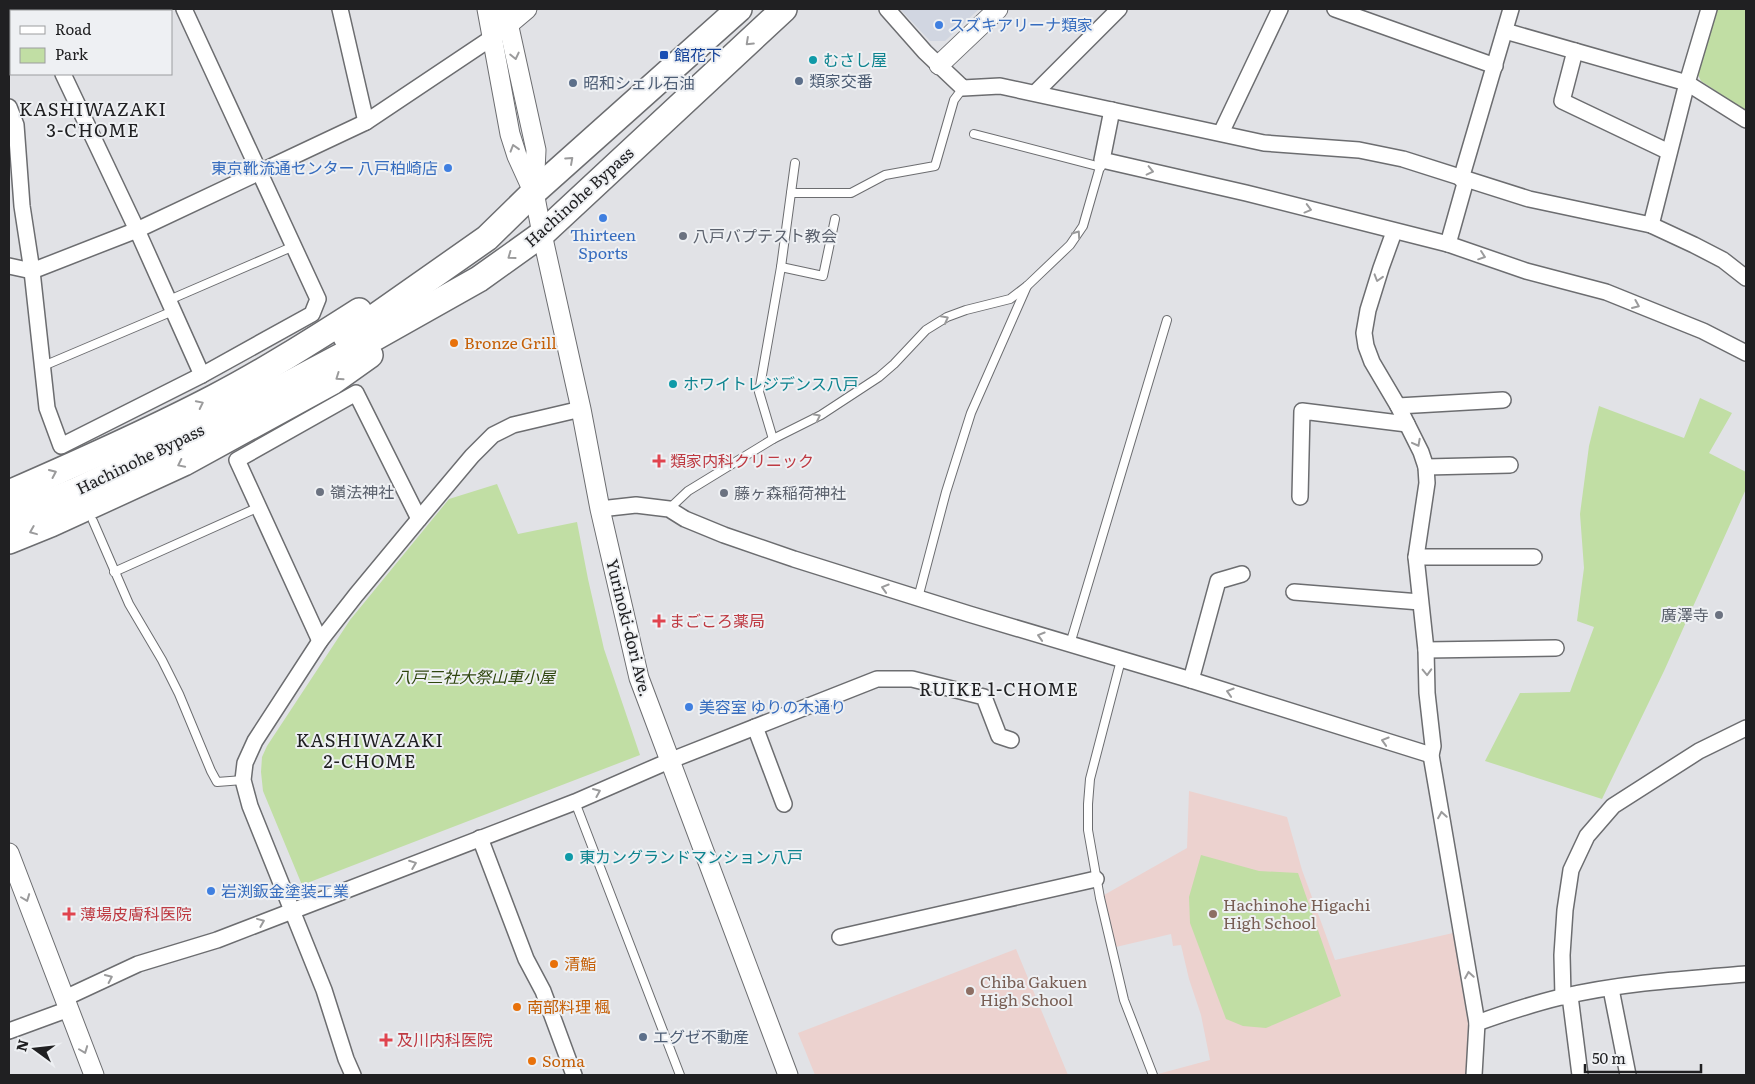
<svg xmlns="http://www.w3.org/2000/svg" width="1755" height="1084" viewBox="0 0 1755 1084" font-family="Literata,'Noto Sans JP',serif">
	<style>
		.built { fill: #d1d6e1 }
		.education { fill: #ecd2cf }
		.green { fill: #c1dea4 }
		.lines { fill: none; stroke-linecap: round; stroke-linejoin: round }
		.service-casing { stroke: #6c6d70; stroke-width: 10 }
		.minor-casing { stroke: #6c6d70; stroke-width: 18 }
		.tertiary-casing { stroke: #6c6d70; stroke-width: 21 }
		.trunk-casing { stroke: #6c6d70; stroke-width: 28 }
		.service { stroke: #fff; stroke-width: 8 }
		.minor { stroke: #fff; stroke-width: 15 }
		.tertiary { stroke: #fff; stroke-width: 19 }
		.trunk { stroke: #fff; stroke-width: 25 }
		.oneway { stroke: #9b9b9c }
		.shop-dot { fill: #3f7fe0; stroke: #eef0f3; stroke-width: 2 }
		.transit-dot { fill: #1a4fb4; stroke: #eef0f3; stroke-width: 2 }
		.culture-dot { fill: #0f9aa8; stroke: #eef0f3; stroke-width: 2 }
		.service-dot { fill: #5c6f8a; stroke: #eef0f3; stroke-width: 2 }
		.worship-dot { fill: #6b7280; stroke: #eef0f3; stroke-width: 2 }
		.food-dot { fill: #e8710a; stroke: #eef0f3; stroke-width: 2 }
		.health-dot { fill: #e0444e; stroke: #eef0f3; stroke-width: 2 }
		.education-dot { fill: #8d6e63; stroke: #eef0f3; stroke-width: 2 }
		.labels { text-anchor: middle; stroke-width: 4; stroke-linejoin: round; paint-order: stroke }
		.shop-label { font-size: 16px; fill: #366cbe; stroke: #eef0f3; text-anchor: start }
		.transit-label { font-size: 16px; fill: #164399; stroke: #eef0f3; text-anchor: start }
		.culture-label { font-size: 16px; fill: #0d838f; stroke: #eef0f3; text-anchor: start }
		.service-label { font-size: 16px; fill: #4e5e75; stroke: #eef0f3; text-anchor: start }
		.street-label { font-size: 16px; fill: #202022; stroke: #eef0f3 }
		.worship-label { font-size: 16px; fill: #5b616d; stroke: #eef0f3; text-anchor: start }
		.food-label { font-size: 16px; fill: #c56008; stroke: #eef0f3; text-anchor: start }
		.health-label { font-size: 16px; fill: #be3a42; stroke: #eef0f3; text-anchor: start }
		.park-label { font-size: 16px; font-style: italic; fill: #2f460e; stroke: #eef0f3 }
		.education-label { font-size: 16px; fill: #785e54; stroke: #eef0f3; text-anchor: start }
		.neighbourhood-label { font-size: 18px; letter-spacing: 1px; fill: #202022; stroke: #eef0f3 }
	</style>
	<rect width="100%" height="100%" fill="#e1e2e6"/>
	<polygon class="built" points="900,9 979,9 945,41 930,41"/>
	<g class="education">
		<polygon points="1189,791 1287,817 1302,870 1335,960 1453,933 1468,1023 1466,1075 1158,1075 1158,1074 1210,1060 1201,1015 1189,979 1181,945 1173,946 1171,934 1116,947 1104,895 1187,848"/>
		<polygon points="1016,949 1068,1075 815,1075 798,1033"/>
	</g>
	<g class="green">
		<polygon points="1715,9 1746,9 1746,111 1701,81 1697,73"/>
		<polygon points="1700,398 1732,413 1709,453 1746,472 1746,489 1664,671 1602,799 1485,761 1520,693 1570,692 1594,627 1577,621 1584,568 1580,514 1589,446 1599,406 1684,438"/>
		<polygon points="497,484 518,534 577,522 588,579 604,649 640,755 302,885 263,791 261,772 262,757 267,746 350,620 449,499"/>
		<polygon points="1201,855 1259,871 1298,873 1341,996 1266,1028 1243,1026 1226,1019 1190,923 1189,897"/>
	</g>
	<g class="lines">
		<g class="service-casing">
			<g id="service">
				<polyline points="974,134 1101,167"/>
				<polyline points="791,193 851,193 885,175 935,166 954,100 963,88"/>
				<polyline points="781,267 823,276 835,219"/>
				<polyline points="169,300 294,246"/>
				<polyline points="41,367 173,311"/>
				<polyline points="773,439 759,392 781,267 795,163"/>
				<polyline points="669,509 688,491 773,439 821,415 879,377 894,364 926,330 947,317 966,310 1010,299 1027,286 1070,245 1083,226 1102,160"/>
				<polyline points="93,521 129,604 162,660 179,694 211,771 217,782 243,780"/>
				<polyline points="114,572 259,507"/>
				<polyline points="918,598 946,492 971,413 1027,286"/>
				<polyline points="1070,644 1167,320"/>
				<polyline points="1121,660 1090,779 1088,804 1088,830 1100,898 1124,1000 1153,1075"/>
				<polyline points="575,802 680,1075"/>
			</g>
		</g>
		<g class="minor-casing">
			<g id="minor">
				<polyline points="32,9 34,11"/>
				<polyline points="340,9 366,122"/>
				<polyline points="887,9 925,52 963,88 1000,86 1264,143 1359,150 1403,159 1529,199 1651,225 1694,245 1723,260 1746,278"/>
				<polyline points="1335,9 1495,66"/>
				<polyline points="85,11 90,9"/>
				<polyline points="1505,31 1687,83 1746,120"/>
				<polyline points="1575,51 1562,101 1669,152"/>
				<polyline points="63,74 137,230 202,375"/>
				<polyline points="1035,93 1119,9"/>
				<polyline points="9,107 16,125 22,206 32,271 47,408 61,446 202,375 312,314 318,299 184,9"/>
				<polyline points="1112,110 1102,160 1246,193 1448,244 1526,271 1606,292 1703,331 1746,353"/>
				<polyline points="1221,133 1280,9"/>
				<polyline points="1461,179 1511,9"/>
				<polyline points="1651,225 1687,83 1709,9"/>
				<polyline points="1394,232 1381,268 1368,310 1364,333 1366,346 1372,362 1398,406 1421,452 1426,467 1427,483 1416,557 1426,650 1427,693 1433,746 1431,755 1477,1023 1474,1075"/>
				<polyline points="1448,244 1466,180"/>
				<polyline points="9,266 32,271 137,230 366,122 493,37"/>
				<polyline points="1398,406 1503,400"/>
				<polyline points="1426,467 1510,465"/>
				<polyline points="1300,497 1302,411 1407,424"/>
				<polyline points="600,509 636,505 669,509 685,519 724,535 794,559 969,614 1191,680 1431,755"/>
				<polyline points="1416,557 1534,557"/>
				<polyline points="1294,592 1420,602"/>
				<polyline points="320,641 237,460 356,393 419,519"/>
				<polyline points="1426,650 1556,648"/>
				<polyline points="1191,680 1218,581 1242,574"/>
				<polyline points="755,727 784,804"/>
				<polyline points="480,838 526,959 543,991 574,1075"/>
				<polyline points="840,937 1096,879"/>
				<polyline points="1611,989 1628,1075"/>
				<polyline points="1570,996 1580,1075"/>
				<polyline points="1563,997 1562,955 1565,910 1571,870 1587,836 1613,806 1699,751 1746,728"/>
				<polyline points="65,998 138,964 217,940 575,802 669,761 877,679 912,679 984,697 999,736 1011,740"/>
				<path d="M1477,1023C1505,1013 1532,1004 1561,997C1621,983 1684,979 1746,974"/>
				<polyline points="9,1031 69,1009"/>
				<polyline points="353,1075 346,1059 324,990 250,806 243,780 245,763 255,741 320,641 356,595 419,519 472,456 493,435 513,425 581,409"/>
			</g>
		</g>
		<g class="tertiary-casing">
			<g id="tertiary">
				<polyline points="487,9 510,134 517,156 532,189"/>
				<polyline points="505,9 536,150 534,192 542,234 581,409 600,509 639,678 788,1075"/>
				<polyline points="501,31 527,9"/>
				<polyline points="939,65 998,9"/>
				<polyline points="9,853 94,1075"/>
			</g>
		</g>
		<g class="trunk-casing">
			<g id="trunk">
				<polyline points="346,337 487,238 534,192 739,9"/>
				<path d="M9,493C78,463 148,432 215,397C265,371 312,341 359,311"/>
				<polyline points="9,518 77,490 181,441 360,346 479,279 542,234 784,9"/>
				<polyline points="9,541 51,524 184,463 332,382 370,355"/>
			</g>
		</g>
		<use href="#service" class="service"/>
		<use href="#minor" class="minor"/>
		<use href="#tertiary" class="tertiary"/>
		<use href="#trunk" class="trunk"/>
	</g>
	<defs><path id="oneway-chevron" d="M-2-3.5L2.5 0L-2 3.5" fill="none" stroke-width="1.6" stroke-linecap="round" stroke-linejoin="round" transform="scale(1.25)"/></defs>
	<g class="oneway">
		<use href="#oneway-chevron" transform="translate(749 42) rotate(137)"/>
		<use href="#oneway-chevron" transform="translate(515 56) rotate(77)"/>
		<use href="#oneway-chevron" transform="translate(514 148) rotate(-107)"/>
		<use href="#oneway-chevron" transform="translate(570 160) rotate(-42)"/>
		<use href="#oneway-chevron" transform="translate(1150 171) rotate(13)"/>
		<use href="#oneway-chevron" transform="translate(1308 209) rotate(15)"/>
		<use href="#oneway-chevron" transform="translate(1077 234) rotate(-55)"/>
		<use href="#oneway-chevron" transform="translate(511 256) rotate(144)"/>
		<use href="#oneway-chevron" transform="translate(1482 256) rotate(19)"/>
		<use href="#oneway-chevron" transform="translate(1378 278) rotate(107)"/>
		<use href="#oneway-chevron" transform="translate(1636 305) rotate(23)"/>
		<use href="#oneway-chevron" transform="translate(945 319) rotate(-28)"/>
		<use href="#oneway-chevron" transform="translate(339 377) rotate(145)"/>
		<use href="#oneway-chevron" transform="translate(200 404) rotate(-26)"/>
		<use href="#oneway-chevron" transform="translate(817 417) rotate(-27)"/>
		<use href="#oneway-chevron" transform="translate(1417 443) rotate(62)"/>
		<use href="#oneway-chevron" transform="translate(181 464) rotate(154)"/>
		<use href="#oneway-chevron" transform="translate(53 473) rotate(-24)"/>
		<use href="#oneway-chevron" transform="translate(33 531) rotate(158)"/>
		<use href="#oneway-chevron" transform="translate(885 588) rotate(-163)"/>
		<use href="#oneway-chevron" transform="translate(1041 636) rotate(-163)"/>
		<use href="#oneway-chevron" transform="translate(1427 672) rotate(88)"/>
		<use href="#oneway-chevron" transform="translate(1230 692) rotate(-163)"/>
		<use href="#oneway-chevron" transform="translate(1385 741) rotate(-163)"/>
		<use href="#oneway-chevron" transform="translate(597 792) rotate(-23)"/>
		<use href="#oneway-chevron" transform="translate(1442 815) rotate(-99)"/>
		<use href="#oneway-chevron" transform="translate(413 864) rotate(-21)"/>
		<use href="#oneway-chevron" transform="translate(26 898) rotate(69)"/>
		<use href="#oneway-chevron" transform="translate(261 922) rotate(-22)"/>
		<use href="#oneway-chevron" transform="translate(1469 975) rotate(-99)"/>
		<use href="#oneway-chevron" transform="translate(109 978) rotate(-25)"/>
		<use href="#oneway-chevron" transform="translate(84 1050) rotate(69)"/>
	</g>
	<g class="shop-dot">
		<circle cx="939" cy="25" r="5"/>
		<circle cx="448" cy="168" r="5"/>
		<circle cx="603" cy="218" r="5"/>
		<circle cx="689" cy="707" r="5"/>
		<circle cx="211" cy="891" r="5"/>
	</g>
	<rect class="transit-dot" x="659" y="50" width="10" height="10" rx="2.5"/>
	<g class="culture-dot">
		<circle cx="813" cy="60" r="5"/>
		<circle cx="673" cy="384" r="5"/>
		<circle cx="569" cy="857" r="5"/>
	</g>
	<g class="service-dot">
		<circle cx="799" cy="81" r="5"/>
		<circle cx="573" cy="83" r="5"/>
		<circle cx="643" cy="1037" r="5"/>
	</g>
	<g class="worship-dot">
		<circle cx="683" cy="236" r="5"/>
		<circle cx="320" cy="492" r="5"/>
		<circle cx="724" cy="493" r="5"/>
		<circle cx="1719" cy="615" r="5"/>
	</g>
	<g class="food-dot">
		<circle cx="454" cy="343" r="5"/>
		<circle cx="554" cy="964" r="5"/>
		<circle cx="517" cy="1007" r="5"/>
		<circle cx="532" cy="1061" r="5"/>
	</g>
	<g class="health-dot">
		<path d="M656.5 453.5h5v5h5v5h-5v5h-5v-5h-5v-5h5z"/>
		<path d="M656.5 613.5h5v5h5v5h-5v5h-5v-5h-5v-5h5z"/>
		<path d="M66.5 906.5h5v5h5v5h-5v5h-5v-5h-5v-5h5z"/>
		<path d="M383.5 1032.5h5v5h5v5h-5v5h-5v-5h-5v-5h5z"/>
	</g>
	<g class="education-dot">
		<circle cx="1213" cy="914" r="5"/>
		<circle cx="970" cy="991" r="5"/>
	</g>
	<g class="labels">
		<g class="shop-label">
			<text x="949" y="31">スズキアリーナ類家</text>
			<text x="438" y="174" text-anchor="end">東京靴流通センター 八戸柏崎店</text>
			<text x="603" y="241" text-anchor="middle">Thirteen<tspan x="603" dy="18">Sports</tspan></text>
			<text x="699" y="713">美容室 ゆりの木通り</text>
			<text x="221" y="897">岩渕鈑金塗装工業</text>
		</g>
		<g class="transit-label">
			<text x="674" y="61">館花下</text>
		</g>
		<g class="culture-label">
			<text x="823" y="66">むさし屋</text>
			<text x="683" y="390">ホワイトレジデンス八戸</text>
			<text x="579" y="863">東カングランドマンション八戸</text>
		</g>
		<g class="service-label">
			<text x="809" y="87">類家交番</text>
			<text x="583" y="89">昭和シェル石油</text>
			<text x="653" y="1043">エグゼ不動産</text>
		</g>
		<g class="street-label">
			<text transform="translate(579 197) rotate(-42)" y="6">Hachinohe Bypass</text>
			<text transform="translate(140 459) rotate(-26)" y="6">Hachinohe Bypass</text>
			<text transform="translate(629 628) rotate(76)" y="6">Yurinoki-dori Ave.</text>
		</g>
		<g class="worship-label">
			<text x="693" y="242">八戸バプテスト教会</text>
			<text x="330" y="498">嶺法神社</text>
			<text x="734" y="499">藤ヶ森稲荷神社</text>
			<text x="1709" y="621" text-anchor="end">廣澤寺</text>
		</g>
		<g class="food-label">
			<text x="464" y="349">Bronze Grill</text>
			<text x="564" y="970">清鮨</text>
			<text x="527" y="1013">南部料理 楓</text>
			<text x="542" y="1067">Soma</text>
		</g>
		<g class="health-label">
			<text x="670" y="467">類家内科クリニック</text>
			<text x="669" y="627">まごころ薬局</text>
			<text x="80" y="920">薄場皮膚科医院</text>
			<text x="397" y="1046">及川内科医院</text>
		</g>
		<g class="park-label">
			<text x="475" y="683">八戸三社大祭山車小屋</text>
		</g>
		<g class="education-label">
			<text x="1223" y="911">Hachinohe Higachi<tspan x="1223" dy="18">High School</tspan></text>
			<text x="980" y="988">Chiba Gakuen<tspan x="980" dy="18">High School</tspan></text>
		</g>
		<g class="neighbourhood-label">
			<text x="93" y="116">KASHIWAZAKI<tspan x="93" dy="21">3-CHOME</tspan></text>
			<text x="999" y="696">RUIKE 1-CHOME</text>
			<text x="370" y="747">KASHIWAZAKI<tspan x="370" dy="21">2-CHOME</tspan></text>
		</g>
	</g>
	<rect width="1755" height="1084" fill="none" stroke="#202022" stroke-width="20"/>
	<rect x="10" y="10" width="162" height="65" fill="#eef0f3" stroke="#9c9d9f"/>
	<rect x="20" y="26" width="25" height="8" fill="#ffffff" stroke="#9c9d9f"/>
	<text x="55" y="35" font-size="15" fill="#202022">Road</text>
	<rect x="20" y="48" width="25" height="15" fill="#c1dea4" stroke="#9c9d9f"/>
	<text x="55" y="60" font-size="15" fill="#202022">Park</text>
	<g transform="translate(35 1049) rotate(285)" stroke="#eef0f3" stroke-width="4" paint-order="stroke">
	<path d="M0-4L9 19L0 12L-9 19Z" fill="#202022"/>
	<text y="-8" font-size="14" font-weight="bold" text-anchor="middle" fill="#202022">N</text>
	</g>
	<path d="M1585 1064v8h116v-8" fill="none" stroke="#202022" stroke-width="2.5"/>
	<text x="1592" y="1064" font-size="15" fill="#202022" stroke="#eef0f3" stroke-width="4" paint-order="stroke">50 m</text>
</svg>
